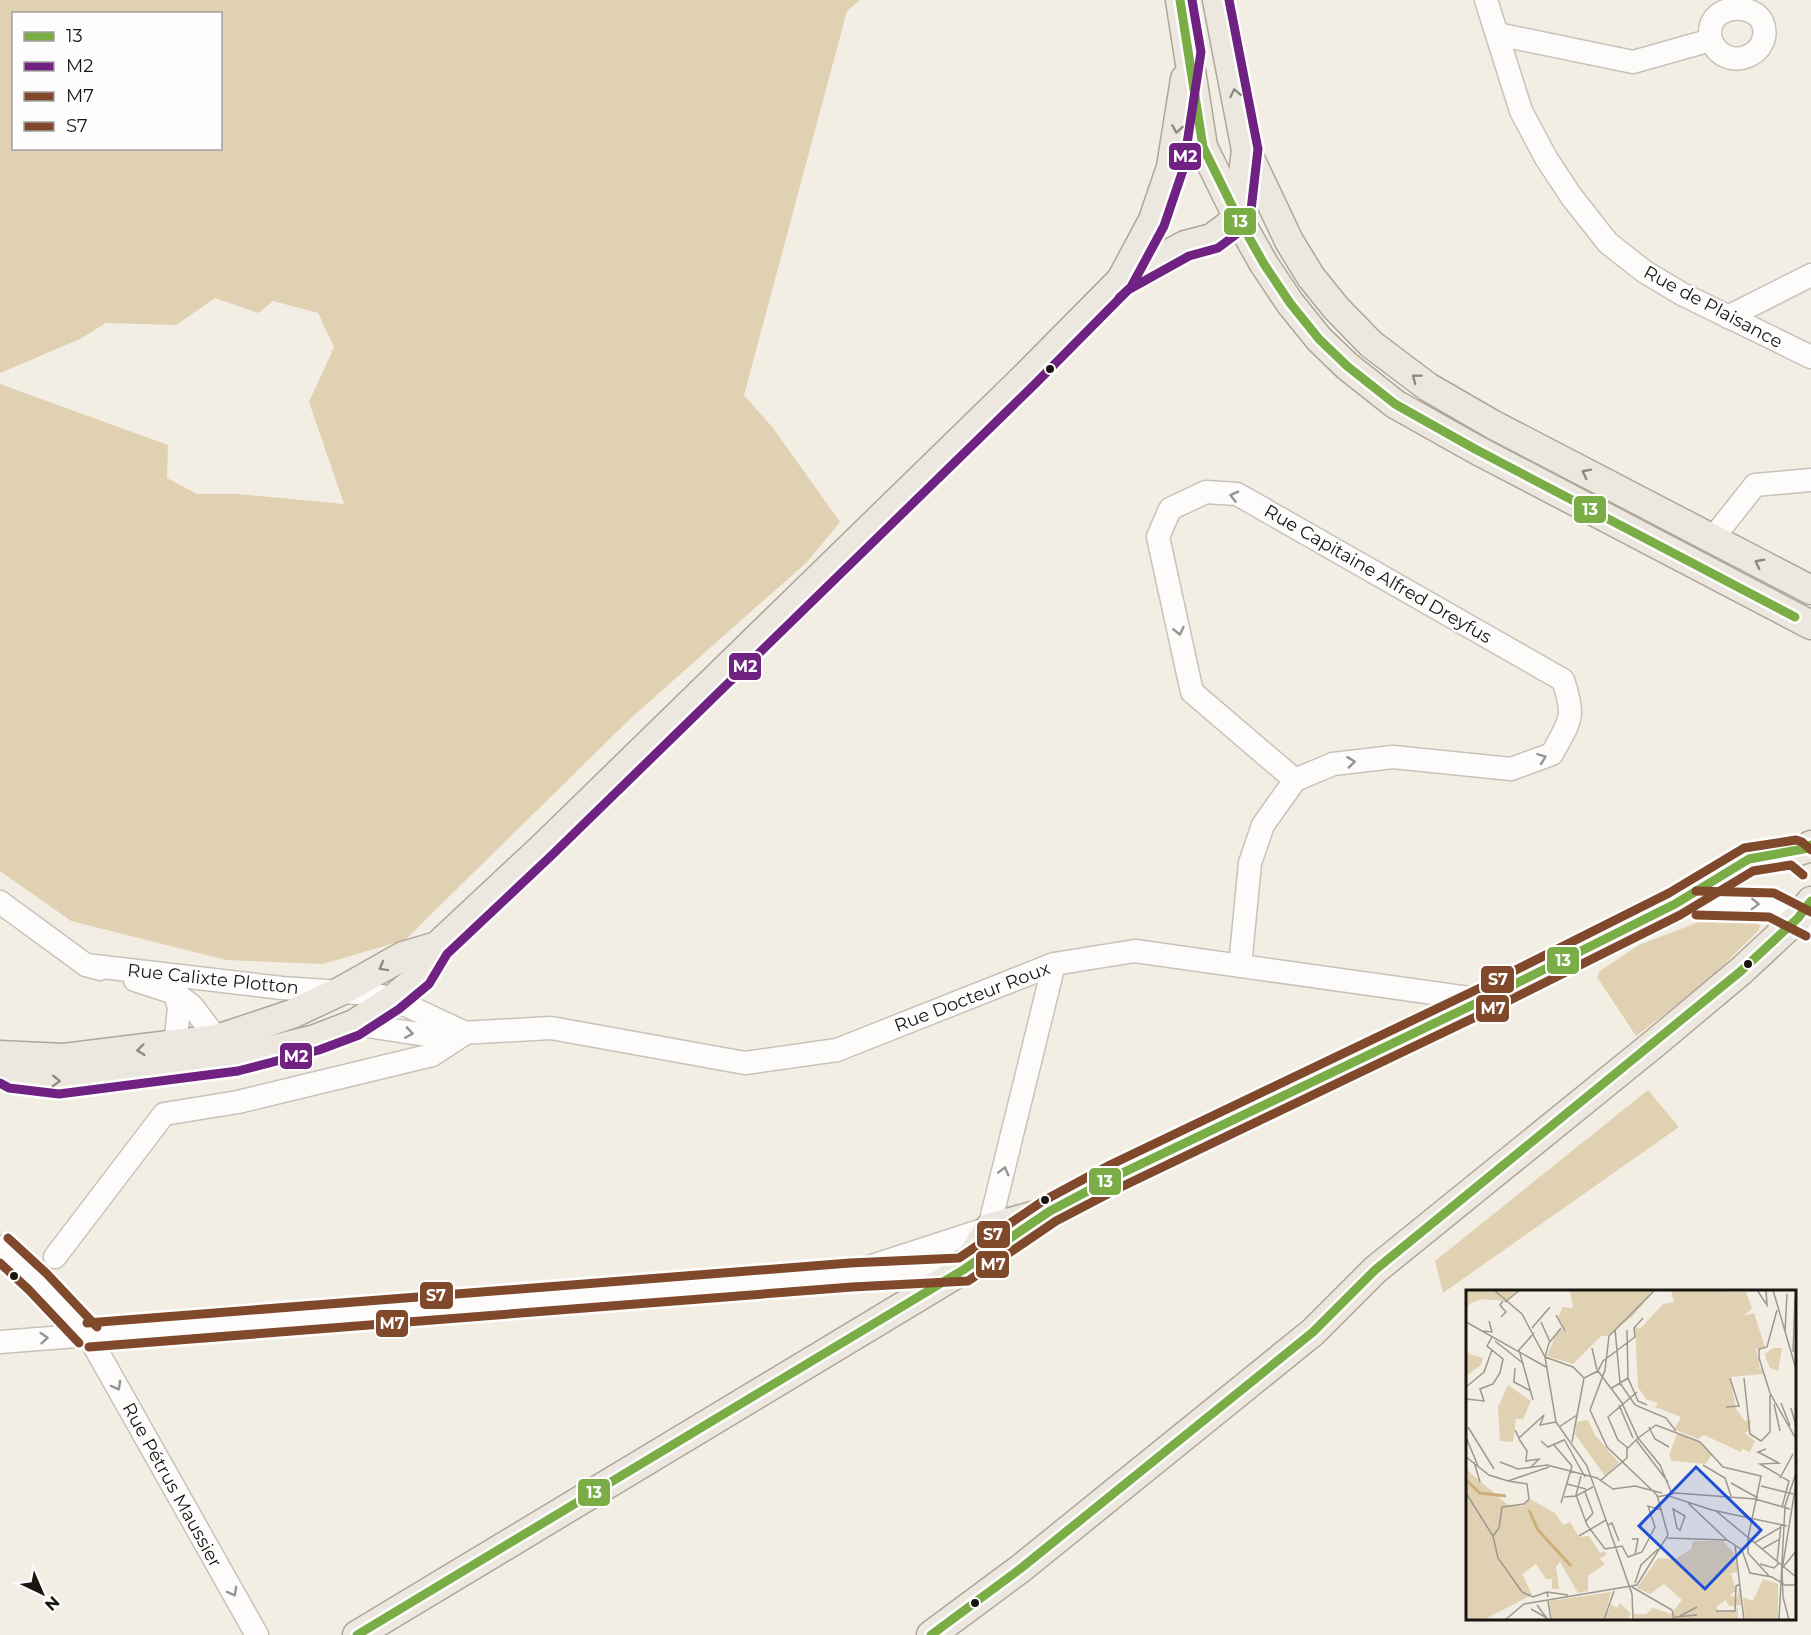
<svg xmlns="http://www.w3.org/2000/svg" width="1811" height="1635" viewBox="0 0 1811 1635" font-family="Montserrat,sans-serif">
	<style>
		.green { fill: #e1d1b3; fill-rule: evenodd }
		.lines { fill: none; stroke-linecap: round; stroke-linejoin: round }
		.minor-casing { stroke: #c7c3bb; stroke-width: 25 }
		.major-casing { stroke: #aea696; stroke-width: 31 }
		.minor { stroke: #fdfcfb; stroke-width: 22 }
		.major { stroke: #ece8e0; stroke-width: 28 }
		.bus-1-casing { stroke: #fefefe; stroke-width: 14 }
		.bus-2-casing { stroke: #fefefe; stroke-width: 14 }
		.bus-3-casing { stroke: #fefefe; stroke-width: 14 }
		.bus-4-casing { stroke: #fefefe; stroke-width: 14 }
		.bus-1 { stroke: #7aad46; stroke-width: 9 }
		.bus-2 { stroke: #702283; stroke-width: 9 }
		.bus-3 { stroke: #81492b; stroke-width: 9 }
		.bus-4 { stroke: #81492b; stroke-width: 9 }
		.oneway { stroke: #8d8a82 }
		.oneway2 { stroke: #969491 }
		.bus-dot { fill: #191610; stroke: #fefefe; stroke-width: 2 }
		.labels { text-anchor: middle; stroke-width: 4.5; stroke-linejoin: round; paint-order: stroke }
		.street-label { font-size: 18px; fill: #191610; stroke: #fefefe }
		.inset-river { fill: none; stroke: #ccb078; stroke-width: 3 }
		.inset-road { fill: none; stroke: #9c988f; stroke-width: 1.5 }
		.view { fill: #1d4ed8; fill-opacity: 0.15; stroke: #1d4ed8; stroke-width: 3 }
		.inset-edge { fill: none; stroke: #191610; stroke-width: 3 }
		.line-badge { stroke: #fefefe; stroke-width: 2 }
		.badge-label { font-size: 16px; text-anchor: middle; font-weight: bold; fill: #fff }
	</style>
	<rect width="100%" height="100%" fill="#f3eee4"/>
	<g class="green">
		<path d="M0,0H860L847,11L744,395L773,428L840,522L807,562L631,718L405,940L323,964L226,960L71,921L0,871V384L168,445L167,478L197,494H238L344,504L309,402L334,347L318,313L273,301L258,313L215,298L176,325L106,323L80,339L0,373ZM14,14H220V148H14Z"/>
		<polygon points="1755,921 1760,925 1759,930 1703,985 1636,1036 1597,977 1600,971 1639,945 1699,922"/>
		<polygon points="1648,1090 1679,1127 1443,1293 1435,1261"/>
	</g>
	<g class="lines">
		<g class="minor-casing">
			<g id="minor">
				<polyline points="1486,0 1521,111 1546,158 1571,196 1608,243 1645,272 1682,294 1811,357"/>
				<path d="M1497,34L1633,62L1711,40C1703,6 1749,0 1762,21C1776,54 1726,76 1711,40"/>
				<polyline points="1728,317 1811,275"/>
				<polyline points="1713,538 1755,485 1811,480"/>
				<polyline points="0,902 86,965 100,969"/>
				<polyline points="1676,904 1709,902 1772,905 1811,925"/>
				<polyline points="86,965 282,988 372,994 393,999 461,1031"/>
				<path d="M1240,966L1250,863L1263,825L1295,780L1333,764L1393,757L1511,769L1552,754C1570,720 1576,719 1563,680L1237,494L1206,492L1170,509L1158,537L1192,692L1295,780"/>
				<polyline points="135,980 175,993 179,1008 175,1046"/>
				<polyline points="175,993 192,1006 217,1039 229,1045"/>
				<polyline points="354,1024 426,1035 551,1028 745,1063 837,1050 1054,964 1135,951 1483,1000"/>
				<polyline points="0,1247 37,1281 88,1335 257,1635"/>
				<polyline points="55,1257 164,1114 238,1102 432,1055 464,1034"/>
				<polyline points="872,1266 989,1228 1054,964"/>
				<polyline points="0,1342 851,1275 963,1270 1039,1219"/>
			</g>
		</g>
		<g class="major-casing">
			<g id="major">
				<polyline points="1180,0 1203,147 1238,218 1264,264 1290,303 1319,339 1347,366 1395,404 1475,449 1811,625"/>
				<polyline points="1217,0 1246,150 1289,241 1311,277 1336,308 1371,344 1428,387 1492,424 1811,590"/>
				<polyline points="1121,280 1153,220 1171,167 1185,79"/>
				<polyline points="0,1055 64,1058 217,1039 292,1014 341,991 403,956 437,946"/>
				<polyline points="0,1069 11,1076 58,1082 236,1059 315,1039 354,1024 393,999 420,976 437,946 544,846 1026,376 1121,280 1185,245 1212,238 1238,218 1246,150"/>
				<polyline points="357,1635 963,1270 989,1228 1050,1211 1116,1176 1483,1000 1675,904 1749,859 1795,852 1809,848 1811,845"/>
				<polyline points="931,1635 1020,1569 1313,1332 1375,1270 1655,1043 1741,971 1798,918 1811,901"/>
			</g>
		</g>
		<use href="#minor" class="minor"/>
		<use href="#major" class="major"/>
		<g class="bus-1-casing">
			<g id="bus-1">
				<polyline points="1180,0 1203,147 1238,218 1264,264 1290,303 1319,339 1347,366 1395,404 1475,449 1795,617"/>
				<polyline points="357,1635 963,1270 1050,1211 1116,1176 1483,1000 1675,904 1749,859 1809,848 1811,845"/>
				<polyline points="931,1635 1020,1569 1313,1332 1375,1270 1741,971 1798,918 1811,901"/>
			</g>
		</g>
		<g class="bus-2-casing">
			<g id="bus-2">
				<polyline points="1119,298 1131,287 1164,226 1183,170 1201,52 1192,0"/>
				<polyline points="0,1083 9,1088 59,1094 238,1071 319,1050 359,1035 399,1009 429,984 447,954 552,855 1034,385 1128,290 1189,256 1218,248 1246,227 1250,219 1258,149 1229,0"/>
			</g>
		</g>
		<g class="bus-3-casing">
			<g id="bus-3">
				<polyline points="1696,915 1769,917 1806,936"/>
				<polyline points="0,1263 29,1290 79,1343"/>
				<polyline points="89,1347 852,1287 968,1281 1056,1221 1121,1187 1488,1011 1680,915 1753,871 1791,865 1803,875"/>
			</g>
		</g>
		<g class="bus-4-casing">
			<g id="bus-4">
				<polyline points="1696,891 1774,893 1811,912"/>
				<polyline points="8,1238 46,1273 97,1327"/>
				<polyline points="87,1323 850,1263 959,1258 1043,1201 1110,1165 1478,989 1669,893 1744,848 1796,840 1802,842 1811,850"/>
			</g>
		</g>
		<use href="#bus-1" class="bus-1"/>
		<use href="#bus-2" class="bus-2"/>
		<use href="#bus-3" class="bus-3"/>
		<use href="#bus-4" class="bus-4"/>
	</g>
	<defs><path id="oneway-chevron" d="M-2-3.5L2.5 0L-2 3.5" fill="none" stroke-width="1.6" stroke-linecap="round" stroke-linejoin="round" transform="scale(1.5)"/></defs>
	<g class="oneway">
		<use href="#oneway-chevron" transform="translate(1235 93) rotate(-101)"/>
		<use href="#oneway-chevron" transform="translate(1177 129) rotate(99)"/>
		<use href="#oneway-chevron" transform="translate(1416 378) rotate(-143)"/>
		<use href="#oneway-chevron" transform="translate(1586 473) rotate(-153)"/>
		<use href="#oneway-chevron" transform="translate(1759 563) rotate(-152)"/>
		<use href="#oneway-chevron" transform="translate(383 967) rotate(151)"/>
		<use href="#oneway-chevron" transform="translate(141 1050) rotate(174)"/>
		<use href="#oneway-chevron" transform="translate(56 1081) rotate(2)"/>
	</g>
	<g class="oneway2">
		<use href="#oneway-chevron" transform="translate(1234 496) rotate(-166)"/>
		<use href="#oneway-chevron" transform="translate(1179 631) rotate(78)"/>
		<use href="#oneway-chevron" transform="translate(1542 758) rotate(-21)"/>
		<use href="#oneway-chevron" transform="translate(1351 762) rotate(-7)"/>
		<use href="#oneway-chevron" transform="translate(1755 904) rotate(2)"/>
		<use href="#oneway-chevron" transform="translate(409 1033) rotate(9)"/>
		<use href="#oneway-chevron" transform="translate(1004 1171) rotate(-76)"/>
		<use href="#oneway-chevron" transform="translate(44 1338) rotate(-5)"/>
		<use href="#oneway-chevron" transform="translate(117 1386) rotate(61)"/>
		<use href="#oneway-chevron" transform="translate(233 1592) rotate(61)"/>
	</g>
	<g class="bus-dot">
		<circle cx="1050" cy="369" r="5"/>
		<circle cx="1748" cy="964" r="5"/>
		<circle cx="1045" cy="1200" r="5"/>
		<circle cx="14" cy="1276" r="5"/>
		<circle cx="975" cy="1603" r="5"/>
	</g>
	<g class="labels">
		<g class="street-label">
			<text transform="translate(1713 307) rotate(28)" y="6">Rue de Plaisance</text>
			<text transform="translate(1378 574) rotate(30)" y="6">Rue Capitaine Alfred Dreyfus</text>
			<text transform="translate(213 979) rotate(6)" y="6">Rue Calixte Plotton</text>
			<text transform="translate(972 997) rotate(-21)" y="6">Rue Docteur Roux</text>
			<text transform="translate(172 1485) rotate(61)" y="6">Rue Pétrus Maussier</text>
		</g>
	</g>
	<g transform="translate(1466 1290)">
		<rect width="330" height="330" fill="#f3eee4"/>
		<path d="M0,0H53L39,11L17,9L5,13L0,20ZM104,0H187L188,1L167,26L141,46H135L107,74L81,66L89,46L95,39L99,41L92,27L97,17L107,18ZM205,0L280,2L286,19L277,26L288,23L299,57L290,59L294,77L290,79L295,78L297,84L264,87L270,119L279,131L285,130L283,141L278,143L289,151L284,162L276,159L275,162L238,145L232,149L212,141L209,138L215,127L189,117L192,113L180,109L172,97L169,37L174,39L197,14L208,12ZM0,58L3,64L17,68L15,75L0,86ZM307,58H316L312,81L304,78L300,69L299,64ZM42,95L65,111L57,129H50L47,152L34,151L32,117ZM122,130L129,145L153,173L139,186L109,144L111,132ZM211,144L234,153L246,164L240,174L206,171L203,165ZM0,179L42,215L57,216L64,209L89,223L97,235L104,232L113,247L123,246L134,263L138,261L141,264L134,269L139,274L122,286V301L112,303L94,272L90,277L93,299H86V289H80L70,274L56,284L66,305L17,330H0ZM227,251H257L268,263L272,282L265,283L270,301L264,305L271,308L274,294L275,315L263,316L260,310L251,316V321H269L272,317V330H167V324H180L187,318L205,324L216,310L198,294L184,304L171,298L192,268L209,269L225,259ZM297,289L312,294V330H279L277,307L287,311ZM145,302L138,330H86L83,311ZM154,313L165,324L161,330H139L145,314L151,318Z" fill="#e1d1b3"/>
		<path class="inset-river" d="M0,190L14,203L40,206M63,220L72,240L105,276"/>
		<path class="inset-road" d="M28,0L56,24L79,67L90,132L121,176L166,304L167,330M189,0L143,46L139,80L124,120L141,157L191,205M291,0L301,15L300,0M307,0L330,79M39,12L54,0M311,20L301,57L293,59V68L304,103L330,149M90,25L99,41M35,27L40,22L34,15L37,11M0,32L80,77M75,32L84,52M66,38L84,17M149,39L154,93L169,115L200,128L210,141M17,41L26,42L23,31M319,41L321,4M29,51L58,74M126,58L131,80M327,62L329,9M79,67L107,77L118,88M79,67L83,53L95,38M49,78L48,92L65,101M132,81L156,113L172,148L194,175L206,204M132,81L137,71L169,47L168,38L177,28M162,88L172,111L181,115M278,88L284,144L295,151L304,142V105M0,97L18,82L26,60M146,98L162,88L161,40M0,109L18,111L14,99L27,94L34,83L37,69L21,56L26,47M67,110L53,60L68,43M315,113L324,136M308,114L314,141M153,115L167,148M260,117L273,116L264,88M325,118L330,136M2,137L28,179M93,137L111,125M183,137L189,149L203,157M49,140L53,148L78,125L74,135L90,132M0,147L12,176M53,149L61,161L60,171L73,169L65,177M98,149L119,187M170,150L202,192M75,151L82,157L98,150M106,152L118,88L132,81M88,155L106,176M162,158L152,150L142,127L171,102M300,159L292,162L313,173L294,174L323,191L316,217M0,167L23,185L42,191L83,177M8,172L14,192M34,172L52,179L81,175L131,188L147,199L169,196L196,203M237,175L259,188L265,206M257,177L295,186L282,248V263L303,286M115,186L110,205L121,235L139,259L156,256L162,267L176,262L189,237L182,216L196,220M314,188L327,164M135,190L161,168V159L172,148L190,135L234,152L257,177M265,193L292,208M101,194L120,199M295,196L327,204M119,202L127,223L120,231M0,203L27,246L32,268L56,302L67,307L81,302L82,307M98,207L110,206L127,197M191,207L210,203L289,209L324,219M95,213L106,176M222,213L261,250M195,214L203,206L246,220L321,236M207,219L219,226L214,240L211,238ZM250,221L330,287M142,235L146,233L153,251M27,246L33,238L36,217L58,214L63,209L61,194L42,191M113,246L140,230M201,248L261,250L276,260L284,283L306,287L319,295H330M166,249H172L169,265M288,253L315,237M269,255L278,330M296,259L314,249M311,272L315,235M294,274L308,278L313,273M318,276L330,261M169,293L175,275L192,259M166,297L206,320L208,330M81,302L102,305M82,311L85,330M71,315L82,330M65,319L81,328M250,321H269L270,296L274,294M214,326L231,317M209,327L231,325M39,330L58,314L171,295L202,245L191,205M138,330L148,301M313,330L319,216L330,183M323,330L317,307L316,280L330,193"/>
		<path class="view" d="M230,177L295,240L239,299L173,236Z"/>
		<rect width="330" height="330" class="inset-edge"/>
	</g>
	<g class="line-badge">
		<rect x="1168" y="142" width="34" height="29" rx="6" fill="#702283"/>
		<rect x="1223" y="207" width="34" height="29" rx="6" fill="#7aad46"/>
		<rect x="1573" y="495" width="34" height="29" rx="6" fill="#7aad46"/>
		<rect x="728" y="652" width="34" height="29" rx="6" fill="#702283"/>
		<rect x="1546" y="946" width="34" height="29" rx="6" fill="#7aad46"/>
		<rect x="1480" y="965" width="35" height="29" rx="6" fill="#81492b"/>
		<rect x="1475" y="994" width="35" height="29" rx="6" fill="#81492b"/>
		<rect x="279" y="1042" width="34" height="28" rx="6" fill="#702283"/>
		<rect x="1088" y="1167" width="34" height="29" rx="6" fill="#7aad46"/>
		<rect x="976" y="1220" width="35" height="29" rx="6" fill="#81492b"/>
		<rect x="975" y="1250" width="35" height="29" rx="6" fill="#81492b"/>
		<rect x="419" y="1281" width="35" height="29" rx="6" fill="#81492b"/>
		<rect x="375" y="1309" width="34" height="29" rx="6" fill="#81492b"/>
		<rect x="577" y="1478" width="34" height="29" rx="6" fill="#7aad46"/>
	</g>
	<g class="badge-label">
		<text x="1185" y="162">M2</text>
		<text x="1240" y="227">13</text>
		<text x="1590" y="515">13</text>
		<text x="745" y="672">M2</text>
		<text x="1563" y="966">13</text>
		<text x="1498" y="985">S7</text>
		<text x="1493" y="1014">M7</text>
		<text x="296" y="1062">M2</text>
		<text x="1105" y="1187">13</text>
		<text x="993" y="1240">S7</text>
		<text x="993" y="1270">M7</text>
		<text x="436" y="1301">S7</text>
		<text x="392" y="1329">M7</text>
		<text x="594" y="1498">13</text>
	</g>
	<rect x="12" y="12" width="210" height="138" fill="#fefefe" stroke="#a2a19f" stroke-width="1.5"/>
	<rect x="24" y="32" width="30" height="9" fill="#7aad46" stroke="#a2a19f" stroke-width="1.5"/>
	<text x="66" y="42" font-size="18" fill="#191610">13</text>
	<rect x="24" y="62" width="30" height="9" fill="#702283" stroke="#a2a19f" stroke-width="1.5"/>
	<text x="66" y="72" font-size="18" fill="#191610">M2</text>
	<rect x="24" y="92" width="30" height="9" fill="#81492b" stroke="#a2a19f" stroke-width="1.5"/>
	<text x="66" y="102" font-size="18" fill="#191610">M7</text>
	<rect x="24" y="122" width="30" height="9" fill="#81492b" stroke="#a2a19f" stroke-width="1.5"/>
	<text x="66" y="132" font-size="18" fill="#191610">S7</text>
	<g transform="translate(42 1593) rotate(136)" stroke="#fefefe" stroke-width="4.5" paint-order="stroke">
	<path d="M0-4.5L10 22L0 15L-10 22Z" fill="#191610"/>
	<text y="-9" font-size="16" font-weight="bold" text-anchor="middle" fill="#191610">N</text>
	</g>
</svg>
